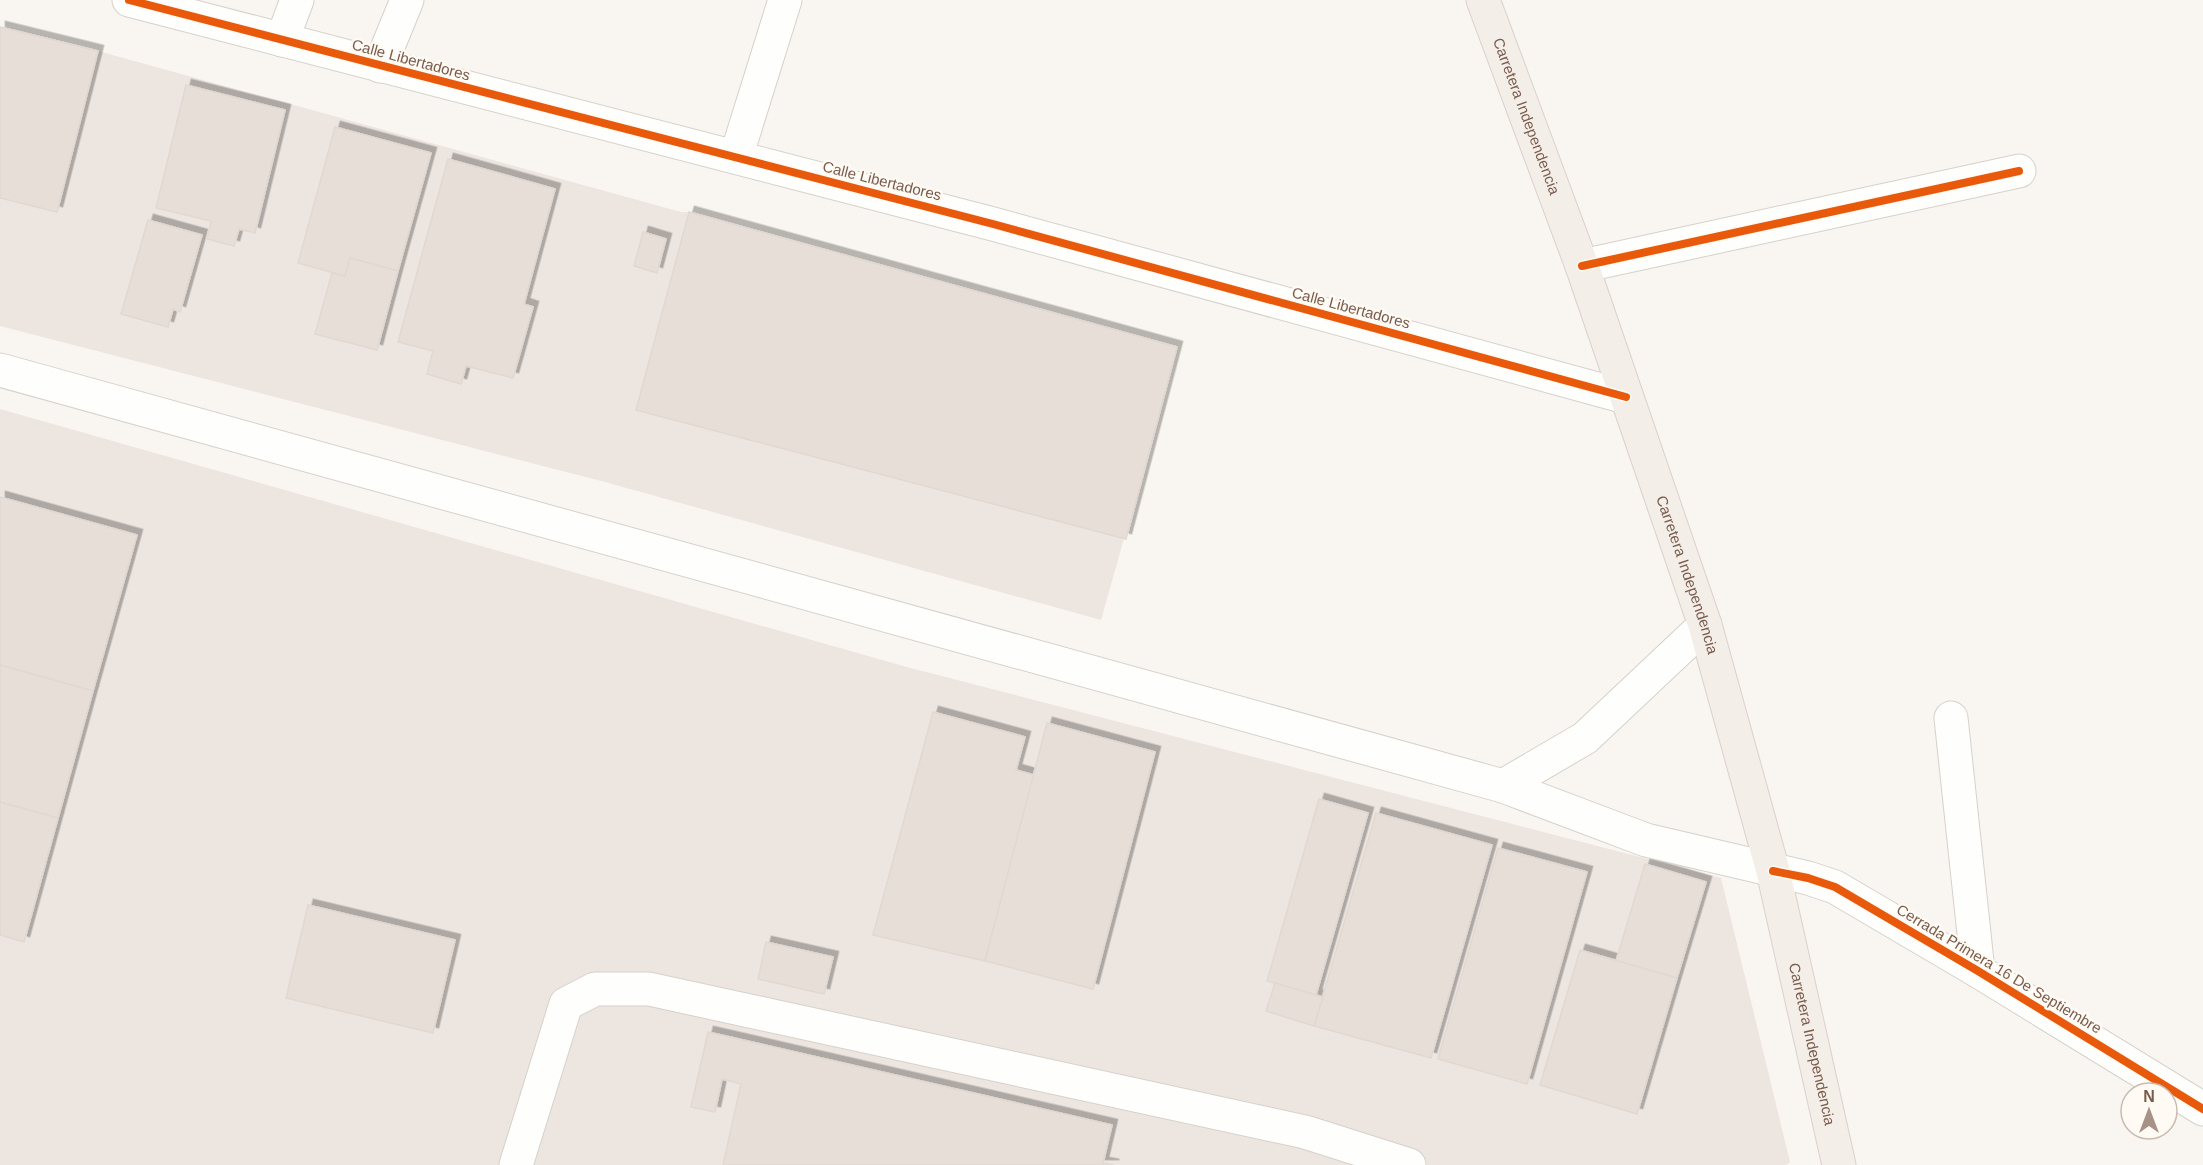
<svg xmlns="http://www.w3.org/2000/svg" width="2203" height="1165" viewBox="0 0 2203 1165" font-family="Helvetica,sans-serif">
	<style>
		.industrial { fill: #ede5e0 }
		.building { fill: #e6ded7; stroke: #e2d8d2; stroke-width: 1.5; filter: url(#shadow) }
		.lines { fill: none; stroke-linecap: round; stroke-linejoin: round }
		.minor-casing { stroke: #d7d1cb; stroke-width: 35 }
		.major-casing { stroke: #dad1cc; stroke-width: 35 }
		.minor { stroke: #fefefd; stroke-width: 33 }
		.major { stroke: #f3eee8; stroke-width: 33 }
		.cycleway-casing { stroke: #fffaf3; stroke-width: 11 }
		.cycleway { stroke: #e8590c; stroke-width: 8 }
		.labels { text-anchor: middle; stroke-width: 5; stroke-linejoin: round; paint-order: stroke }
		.street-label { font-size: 15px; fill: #7a5c4d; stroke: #fffaf3 }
	</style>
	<defs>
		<filter id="shadow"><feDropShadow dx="5.5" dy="-5.5" stdDeviation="0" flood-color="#0004"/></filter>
	</defs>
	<rect width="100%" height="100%" fill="#f9f5f0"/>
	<g class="industrial">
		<polygon points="0,27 98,51 681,212 689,212 1178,347 1101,620 605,482 0,326"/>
		<polygon points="0,409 903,666 1721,878 1790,1162 1786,1165 0,1165"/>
	</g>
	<g class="building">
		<polygon points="0,27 98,51 57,212 0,198"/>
		<polygon points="186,85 285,110 255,233 239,229 234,246 207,239 211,221 156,208"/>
		<polygon points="335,127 431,153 398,271 350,258 345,276 298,263"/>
		<polygon points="448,159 555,189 524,304 533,307 513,378 466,366 461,384 427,374 433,351 398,342"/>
		<polygon points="689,212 1177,347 1126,539 636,410"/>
		<polygon points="148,220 202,235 180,312 173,309 168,327 121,314"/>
		<polygon points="643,232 666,239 657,273 634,266"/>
		<polygon points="350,258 398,271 377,350 315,334 332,273 345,276"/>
		<polygon points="0,497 137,535 93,691 0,665"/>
		<polygon points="0,665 93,691 58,818 0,802"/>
		<polygon points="933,712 1025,737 1016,770 1034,775 985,961 873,935"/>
		<polygon points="1047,723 1155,752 1093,989 985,961"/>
		<polygon points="1319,799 1368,813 1316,995 1267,981"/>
		<polygon points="0,802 58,818 24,942 0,935"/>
		<polygon points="1376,813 1492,845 1431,1058 1314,1026"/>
		<polygon points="1498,848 1587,872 1527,1084 1438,1059"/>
		<polygon points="1645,864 1706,882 1677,978 1616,961"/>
		<polygon points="308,905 455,940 433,1033 286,998"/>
		<polygon points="766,942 833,957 824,994 758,979"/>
		<polygon points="1580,950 1677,978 1637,1114 1540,1085"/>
		<polygon points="1275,983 1323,997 1314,1026 1266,1011"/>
		<polygon points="708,1032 1112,1125 1103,1163 1114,1165 723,1165 741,1084 722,1079 715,1112 691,1107"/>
	</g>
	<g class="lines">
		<g class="minor-casing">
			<g id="minor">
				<polyline points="129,0 993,224 1626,397"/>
				<polyline points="282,40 297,0"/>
				<polyline points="380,66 407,0"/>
				<polyline points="736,157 785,0"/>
				<polyline points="1582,266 2019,171"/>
				<polyline points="0,370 1503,786 1646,840 1808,878 1835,887 1978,971 2203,1109"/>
				<polyline points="1951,718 1978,971"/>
				<polyline points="1503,786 1585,738 1705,625"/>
				<polyline points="516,1165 566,1004 595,989 649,989 1305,1132 1409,1165"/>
			</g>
		</g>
		<g class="major-casing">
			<g id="major">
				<path id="s1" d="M1483,0L1582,266L1705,625L1773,871L1839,1165"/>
			</g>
		</g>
		<use href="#minor" class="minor"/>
		<use href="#major" class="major"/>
		<g class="cycleway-casing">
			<g id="cycleway">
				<polyline points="129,0 993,224 1626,397"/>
				<polyline points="1582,266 2019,171"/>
				<polyline points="1773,871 1808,878 1835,887 1978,971 2203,1109"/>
			</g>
		</g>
		<use href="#cycleway" class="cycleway"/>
	</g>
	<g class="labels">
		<g class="street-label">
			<text transform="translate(411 60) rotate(15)" y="5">Calle Libertadores</text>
			<text dy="5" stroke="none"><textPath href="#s1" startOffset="124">Carretera Independencia</textPath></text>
			<text transform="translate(882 181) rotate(14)" y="5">Calle Libertadores</text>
			<text transform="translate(1351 308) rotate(15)" y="5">Calle Libertadores</text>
			<text dy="5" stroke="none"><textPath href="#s1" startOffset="610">Carretera Independencia</textPath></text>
			<text transform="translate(1999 969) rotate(31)" y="5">Cerrada Primera 16 De Septiembre</text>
			<text dy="5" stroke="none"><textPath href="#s1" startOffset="1096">Carretera Independencia</textPath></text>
		</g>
	</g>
	<g transform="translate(2149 1111)"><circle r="28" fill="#fffaf3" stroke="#cabbb1" stroke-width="1.5"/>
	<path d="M0-4.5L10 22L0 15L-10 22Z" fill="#a69286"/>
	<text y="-9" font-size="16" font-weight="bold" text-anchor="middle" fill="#7a5c4d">N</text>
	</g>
</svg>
